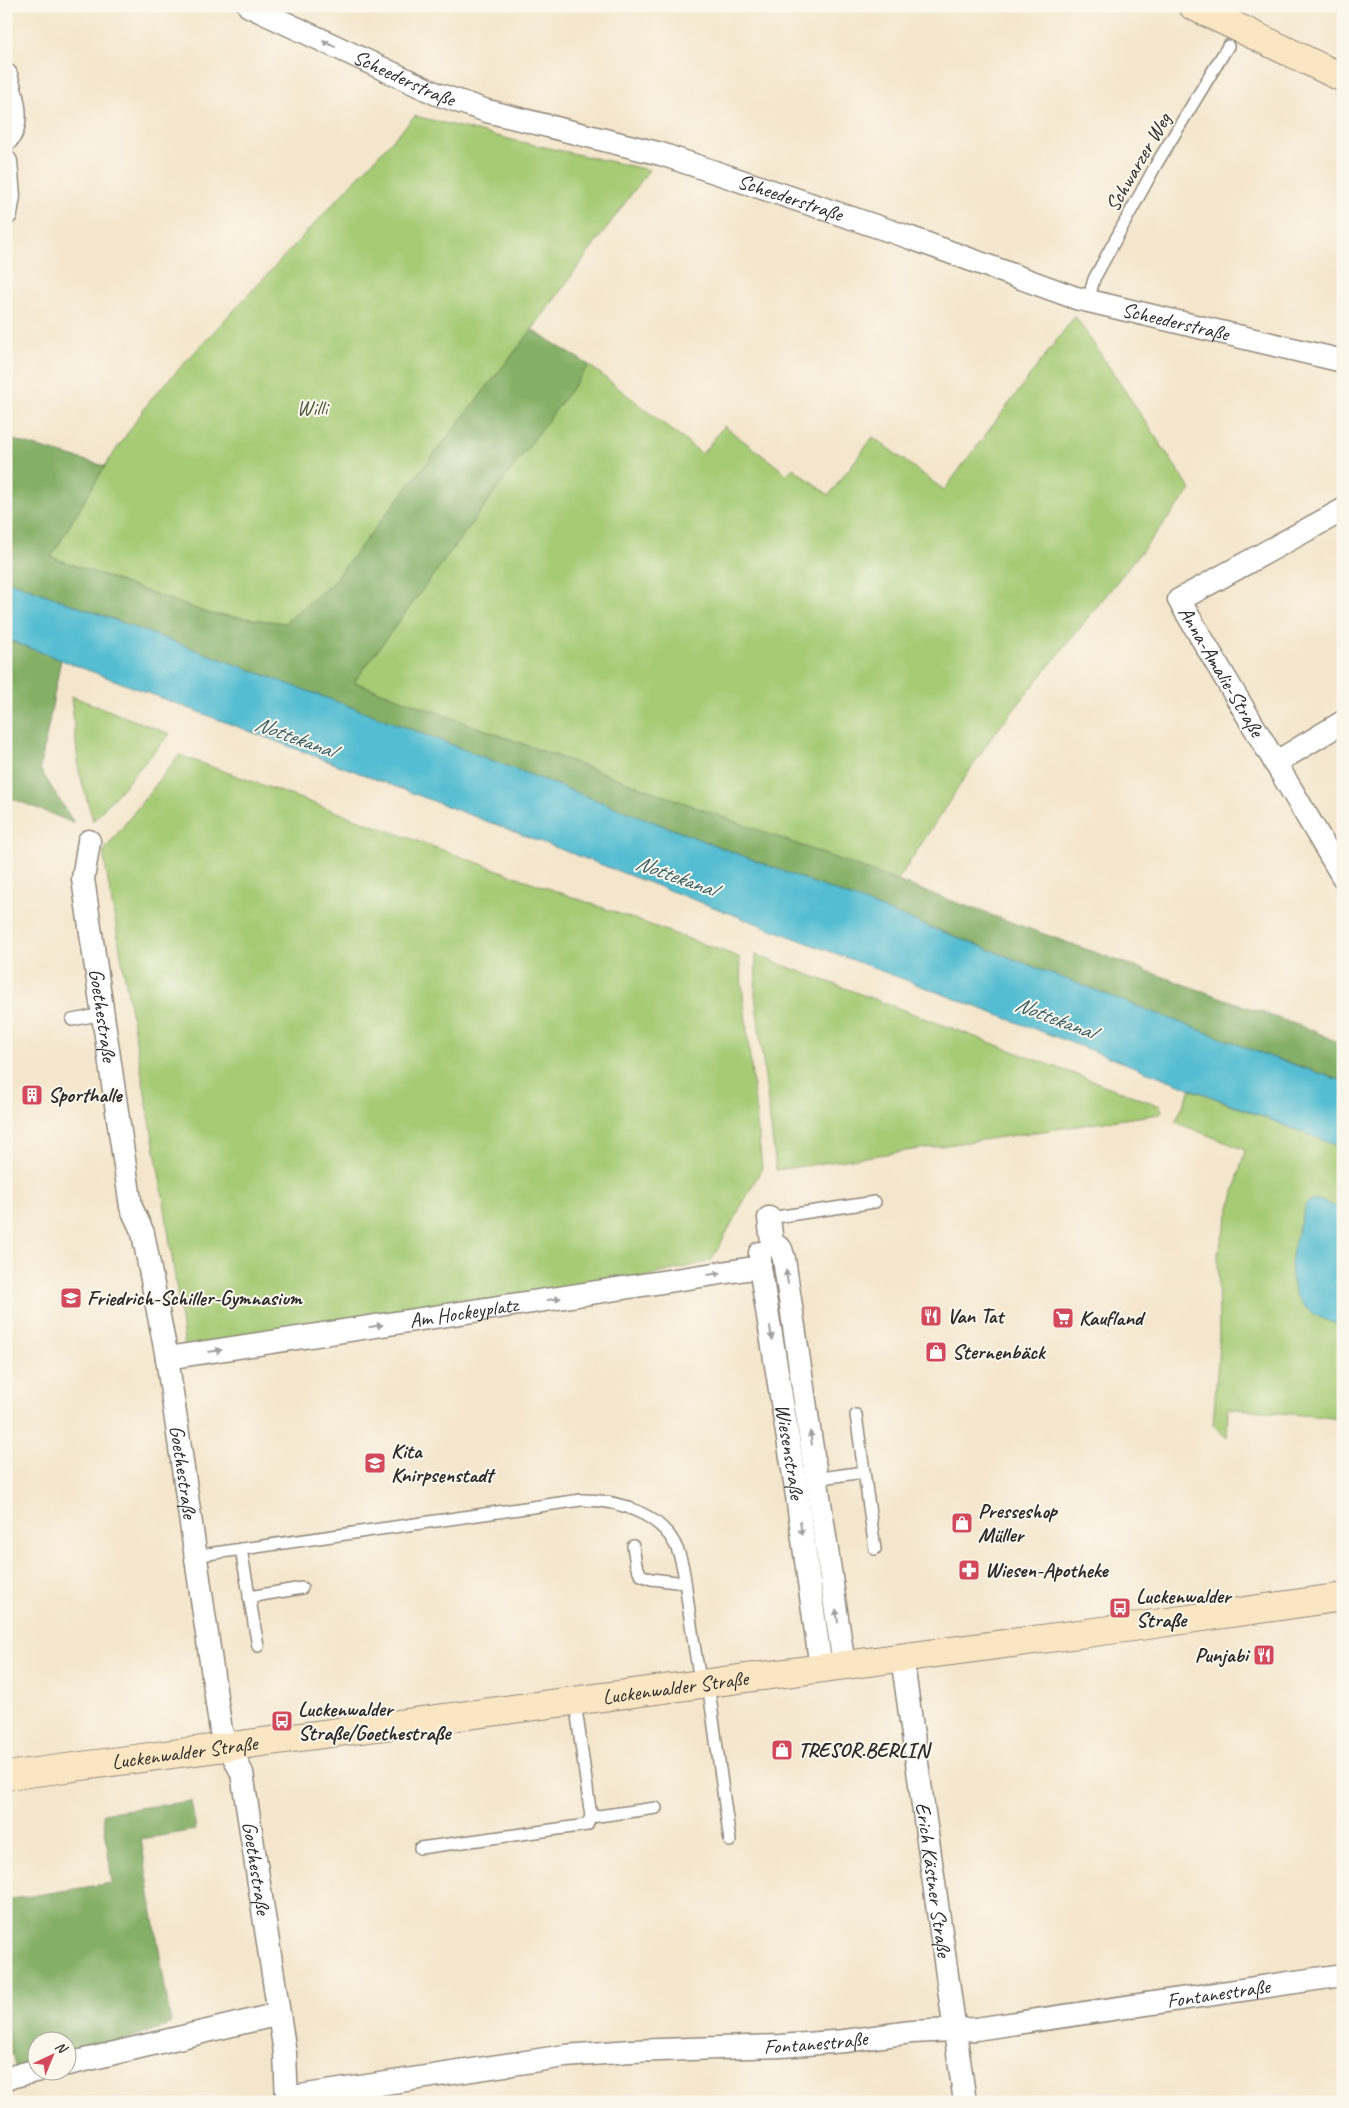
<svg xmlns="http://www.w3.org/2000/svg" width="1349" height="2108" viewBox="0 0 1349 2108" font-family="Caveat,sans-serif">
	<style>
		.green { fill: #a6cb75; stroke: #687b50 }
		.forest { fill: #84af66; stroke: #586d48 }
		.water { fill: #54bdd1; stroke: #40747e }
		.lines { fill: none; stroke-linecap: round; stroke-linejoin: round }
		.lane-casing { stroke: #90887c; stroke-width: 14 }
		.street-casing { stroke: #90887c; stroke-width: 25 }
		.secondary-casing { stroke: #90887c; stroke-width: 30 }
		.lane { stroke: #fff; stroke-width: 11 }
		.street { stroke: #fff; stroke-width: 22 }
		.secondary { stroke: #fbe6c4; stroke-width: 28 }
		.oneway { fill: #a0a0a0 }
		.labels { text-anchor: middle; stroke-width: 4; stroke-linejoin: round; paint-order: stroke }
		.street-label { font-size: 21px; fill: #2b2b2b; stroke: #fbf7ec }
		.park-label { font-size: 21px; fill: #505b41; stroke: #fbf7ec }
		.poi-label { font-size: 21px; font-weight: bold; fill: #2b2b2b; stroke: #fbf7ec; text-anchor: start }
		.water-label { font-size: 22px; font-style: italic; fill: #395e65; stroke: #fbf7ec }
	</style>
	<rect width="100%" height="100%" fill="#fbf7ec"/>
	<filter id="ink" filterUnits="userSpaceOnUse"><feTurbulence type="fractalNoise" baseFrequency=".02" numOctaves="2"/><feDisplacementMap in="SourceGraphic" scale="10" xChannelSelector="R" yChannelSelector="G"/><feConvolveMatrix kernelMatrix="1 2 1 2 8 2 1 2 1" color-interpolation-filters="sRGB"/></filter>
	<filter id="wash" filterUnits="userSpaceOnUse"><feTurbulence type="fractalNoise" baseFrequency=".0096" numOctaves="4" result="noise"/><feDisplacementMap in="SourceGraphic" scale="20" xChannelSelector="R" yChannelSelector="G"/><feGaussianBlur stdDeviation="1.12" result="paint"/><feColorMatrix in="noise" values="0 0 0 0 0 0 0 0 0 0 0 0 0 0 0 0 0 1.4 0 .05"/><feComposite in="paint" operator="in"/></filter>
	<g filter="url(#wash)">
		<rect width="100%" height="100%" fill="#f4e6cc"/>
		<g class="green">
			<polygon points="415,116 521,142 649,170 532,330 331,584 285,623 210,614 51,557 105,466 151,399"/>
			<polygon points="1075,316 1191,490 991,738 897,881 354,682 589,365 702,454 724,426 787,474 793,468 829,495 873,437 944,490"/>
			<polygon points="71,696 170,734 93,821 79,771"/>
			<polygon points="179,755 739,957 762,1168 711,1261 619,1283 186,1354 164,1202 103,852"/>
			<polygon points="756,955 1160,1106 1162,1111 1159,1114 776,1170 755,994"/>
			<polygon points="1191,1089 1343,1148 1343,1209 1316,1199 1340,1324 1343,1324 1343,1419 1228,1408 1227,1438 1213,1425 1219,1345 1218,1253 1245,1150 1175,1122"/>
			<polygon points="6,2022 13,2055 6,2056"/>
		</g>
		<g class="forest">
			<polygon points="532,330 589,365 354,682 952,901 1314,1031 1343,1045 1343,1081 1271,1057 381,718 6,580 6,438 105,466 51,557 210,614 285,623 331,584"/>
			<polygon points="6,640 61,659 40,769 74,823 6,796"/>
			<polygon points="191,1801 196,1830 141,1839 171,2024 68,2059 68,2040 38,2040 37,2069 17,2076 6,2022 6,1900 112,1883 103,1813"/>
		</g>
		<g class="water">
			<polygon points="6,580 381,718 1271,1057 1343,1081 1343,1148 1156,1075 6,639"/>
			<path d="M1316,1199L1343,1209V1324C1333,1324 1322,1319 1314,1314C1274,1287 1296,1240 1306,1204Z"/>
		</g>
	</g>
	<g filter="url(#ink)">
		<g class="lines">
			<g class="lane-casing">
				<g id="lane">
					<polyline points="1088,301 1094,279 1157,163 1228,46"/>
					<polyline points="72,1020 103,1014"/>
					<polyline points="769,1218 875,1202"/>
					<polyline points="856,1415 875,1549"/>
					<polyline points="814,1479 864,1472"/>
					<polyline points="633,1546 636,1565 641,1575 651,1579 685,1583"/>
					<polyline points="241,1549 258,1646"/>
					<path d="M194,1556L581,1500C616,1499 664,1514 678,1551C684,1565 685,1581 687,1596C691,1625 695,1655 701,1684"/>
					<polyline points="249,1597 302,1588"/>
					<polyline points="708,1683 730,1841"/>
					<polyline points="591,1817 656,1808"/>
					<polyline points="420,1848 587,1825 591,1817 575,1701"/>
				</g>
			</g>
			<g class="street-casing">
				<g id="street">
					<path id="s1" d="M249,6L437,94L487,111L661,154L911,238L1076,298L1343,361"/>
					<path d="M6,75C12,95 22,123 6,140"/>
					<polyline points="6,162 9,196 6,214"/>
					<path id="s2" d="M1343,510L1179,600L1343,877"/>
					<polyline points="1275,763 1343,722"/>
					<path id="s3" d="M89,841L83,879L131,1207L143,1233L167,1358L221,1731L242,1773L285,2053L287,2102"/>
					<polyline points="769,1218 772,1243 781,1249 784,1259 844,1665"/>
					<path id="s4" d="M760,1253V1267L795,1482L821,1668"/>
					<path id="s5" d="M167,1358L760,1267"/>
					<path id="s6" d="M902,1657L965,2102"/>
					<polyline points="68,2064 279,2014"/>
					<polyline points="6,2078 39,2070"/>
					<path id="s7" d="M287,2098L565,2056L631,2051L781,2046L845,2041L911,2032L976,2029L1343,1975"/>
				</g>
			</g>
			<g class="secondary-casing">
				<g id="secondary">
					<polyline points="1193,6 1343,78"/>
					<path id="s8" d="M6,1776L1140,1626L1343,1597"/>
				</g>
			</g>
			<use href="#lane" class="lane"/>
			<use href="#street" class="street"/>
			<use href="#secondary" class="secondary"/>
		</g>
		<defs><path id="oneway-solid" d="M-6-.8H1V-3.2L6.5 0L1 3.2V.8H-6Z" transform="scale(1.25)"/></defs>
		<g class="oneway">
			<use href="#oneway-solid" transform="translate(329 44) rotate(-154)"/>
			<use href="#oneway-solid" transform="translate(714 1274) rotate(-9)"/>
			<use href="#oneway-solid" transform="translate(787 1277) rotate(-98)"/>
			<use href="#oneway-solid" transform="translate(554 1299) rotate(-9)"/>
			<use href="#oneway-solid" transform="translate(376 1326) rotate(-9)"/>
			<use href="#oneway-solid" transform="translate(771 1333) rotate(81)"/>
			<use href="#oneway-solid" transform="translate(215 1351) rotate(-9)"/>
			<use href="#oneway-solid" transform="translate(811 1438) rotate(-98)"/>
			<use href="#oneway-solid" transform="translate(801 1528) rotate(82)"/>
			<use href="#oneway-solid" transform="translate(837 1616) rotate(-98)"/>
		</g>
	</g>
	<defs>
		<g id="building-square" transform="scale(1.125)"><rect x="-9" y="-9" width="18" height="18" rx="4" fill="#d1495b" stroke="#fbf7ec"/><path d="M-4-6H4V6H1V3H-1V6H-4ZM-2.5-4.3h1.7v1.8h-1.7ZM.8-4.3h1.7v1.8H.8ZM-2.5-1h1.7V.8h-1.7ZM.8-1h1.7V.8H.8Z" fill="#fff"/></g>
		<g id="school-square" transform="scale(1.125)"><rect x="-9" y="-9" width="18" height="18" rx="4" fill="#d1495b" stroke="#fbf7ec"/><path d="M0-5L7-2L0 1L-7-2ZM-4 1L0 2.5L4 1V4Q0 6-4 4Z" fill="#fff"/></g>
		<g id="restaurant-square" transform="scale(1.125)"><rect x="-9" y="-9" width="18" height="18" rx="4" fill="#d1495b" stroke="#fbf7ec"/><path d="M-5-6h1v4h1v-4h1v4h1v-4h1v5L-1.5 .5V6h-2V.5L-5-1ZM5-6V6H3V1.5H1.5Q1.5-4 5-6Z" fill="#fff"/></g>
		<g id="supermarket-square" transform="scale(1.125)"><rect x="-9" y="-9" width="18" height="18" rx="4" fill="#d1495b" stroke="#fbf7ec"/><path d="M-6-5.5h2.5l.6 2H6L4.5 2H-2.5L-4.4-4H-6ZM-1.5 3.2a1.3 1.3 0 1 0 .1 0ZM3 3.2a1.3 1.3 0 1 0 .1 0Z" fill="#fff"/></g>
		<g id="shop-square" transform="scale(1.125)"><rect x="-9" y="-9" width="18" height="18" rx="4" fill="#d1495b" stroke="#fbf7ec"/><path d="M-5-2.5h2.3a2.7 3.5 0 0 1 5.4 0H5L5.5 6h-11ZM-1.5-2.5h3a1.5 2.3 0 0 0-3 0Z" fill="#fff"/></g>
		<g id="pharmacy-square" transform="scale(1.125)"><rect x="-9" y="-9" width="18" height="18" rx="4" fill="#d1495b" stroke="#fbf7ec"/><path d="M-2-6h4v4h4v4h-4v4h-4v-4h-4v-4h4Z" fill="#fff"/></g>
		<g id="bus-square" transform="scale(1.125)"><rect x="-9" y="-9" width="18" height="18" rx="4" fill="#d1495b" stroke="#fbf7ec"/><path d="M-5-6H5V4H4V6H2V4H-2V6H-4V4H-5ZM-3.5-4V0h7V-4ZM-3.5 1.2v1.5H-2V1.2ZM2 1.2v1.5H3.5V1.2Z" fill="#fff"/></g>
	</defs>
	<g fill-rule="evenodd">
		<use href="#building-square" x="32" y="1095"/>
		<use href="#school-square" x="71" y="1298"/>
		<use href="#restaurant-square" x="931" y="1316"/>
		<use href="#supermarket-square" x="1063" y="1318"/>
		<use href="#shop-square" x="936" y="1352"/>
		<use href="#school-square" x="375" y="1463"/>
		<use href="#shop-square" x="962" y="1523"/>
		<use href="#pharmacy-square" x="969" y="1570"/>
		<use href="#bus-square" x="1120" y="1608"/>
		<use href="#restaurant-square" x="1264" y="1655"/>
		<use href="#bus-square" x="282" y="1721"/>
		<use href="#shop-square" x="782" y="1750"/>
	</g>
	<g class="labels">
		<g class="street-label">
			<text dy="7" stroke="none"><textPath href="#s1" startOffset="171">Scheederstraße</textPath></text>
			<text transform="translate(1138 162) rotate(-60)" y="7">Schwarzer Weg</text>
			<text dy="7" stroke="none"><textPath href="#s1" startOffset="576">Scheederstraße</textPath></text>
			<text dy="7" stroke="none"><textPath href="#s1" startOffset="981">Scheederstraße</textPath></text>
			<text dy="7" stroke="none"><textPath href="#s2" startOffset="270">Anna-Amalie-Straße</textPath></text>
			<text dy="7" stroke="none"><textPath href="#s3" startOffset="176">Goethestraße</textPath></text>
			<text dy="7" stroke="none"><textPath href="#s5" startOffset="300">Am Hockeyplatz</textPath></text>
			<text dy="7" stroke="none"><textPath href="#s4" startOffset="201">Wiesenstraße</textPath></text>
			<text dy="7" stroke="none"><textPath href="#s3" startOffset="641">Goethestraße</textPath></text>
			<text dy="7" stroke="none"><textPath href="#s8" startOffset="675">Luckenwalder Straße</textPath></text>
			<text dy="7" stroke="none"><textPath href="#s8" startOffset="180">Luckenwalder Straße</textPath></text>
			<text dy="7" stroke="none"><textPath href="#s3" startOffset="1046">Goethestraße</textPath></text>
			<text dy="7" stroke="none"><textPath href="#s6" startOffset="225">Erich Kästner Straße</textPath></text>
			<text dy="7" stroke="none"><textPath href="#s7" startOffset="938">Fontanestraße</textPath></text>
			<text dy="7" stroke="none"><textPath href="#s7" startOffset="532">Fontanestraße</textPath></text>
		</g>
		<g class="park-label">
			<text x="312" y="415">Willi</text>
		</g>
		<g class="poi-label">
			<text x="48" y="1102">Sporthalle</text>
			<text x="87" y="1305">Friedrich-Schiller-Gymnasium</text>
			<text x="947" y="1323">Van Tat</text>
			<text x="1079" y="1325">Kaufland</text>
			<text x="952" y="1359">Sternenbäck</text>
			<text x="391" y="1458">Kita<tspan x="391" dy="24">Knirpsenstadt</tspan></text>
			<text x="978" y="1518">Presseshop<tspan x="978" dy="24">Müller</tspan></text>
			<text x="985" y="1577">Wiesen-Apotheke</text>
			<text x="1136" y="1603">Luckenwalder<tspan x="1136" dy="24">Straße</tspan></text>
			<text x="1248" y="1662" text-anchor="end">Punjabi</text>
			<text x="298" y="1716">Luckenwalder<tspan x="298" dy="24">Straße/Goethestraße</tspan></text>
			<text x="798" y="1757">TRESOR.BERLIN</text>
		</g>
		<g class="water-label">
			<text transform="translate(295 736) rotate(20)" y="8">Nottekanal</text>
			<text transform="translate(676 875) rotate(20)" y="8">Nottekanal</text>
			<text transform="translate(1055 1017) rotate(21)" y="8">Nottekanal</text>
		</g>
	</g>
	<rect width="1349" height="2108" fill="none" stroke="#fbf7ec" stroke-width="25"/>
	<g transform="translate(52 2056) rotate(44)"><circle r="24" fill="#fbf7ec" stroke="#a8a59f"/>
	<path d="M0-4L9 19L0 12L-9 19Z" fill="#d1495b"/>
	<text y="-8" font-size="14" font-weight="bold" text-anchor="middle" fill="#2b2b2b">N</text>
	</g>
</svg>
